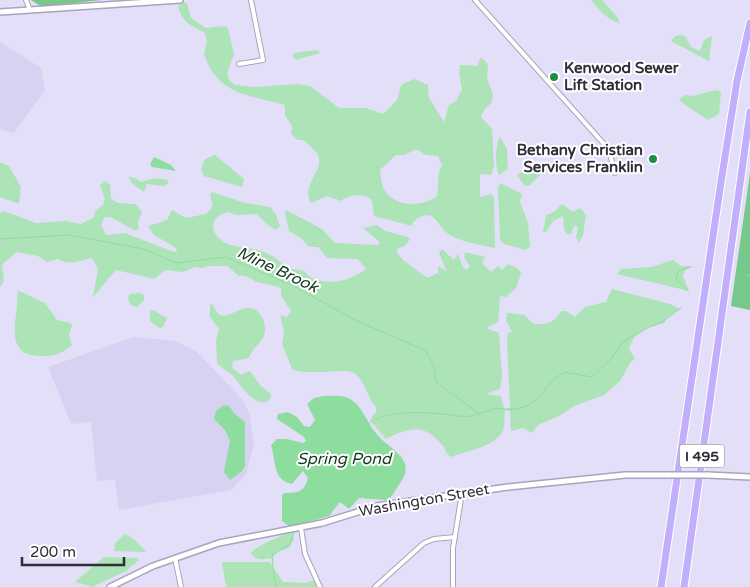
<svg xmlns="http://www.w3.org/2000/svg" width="750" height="587" viewBox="0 0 750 587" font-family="'Varela Round',sans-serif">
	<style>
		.built { fill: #d7d1f2 }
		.green { fill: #ace4b7; fill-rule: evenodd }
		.forest { fill: #77c88a }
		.water { fill: #8cdd9e }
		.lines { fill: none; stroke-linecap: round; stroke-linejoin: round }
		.stream { stroke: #8cdd9e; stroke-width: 1 }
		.minor-casing { stroke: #a9a4bc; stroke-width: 6 }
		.secondary-casing { stroke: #a9a4bc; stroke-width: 8 }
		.motorway-casing { stroke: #fff; stroke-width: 9 }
		.minor { stroke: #fff; stroke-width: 4 }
		.secondary { stroke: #fff; stroke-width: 5 }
		.motorway { stroke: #c1affb; stroke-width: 7 }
		.secondary-bridge-casing { stroke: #a9a4bc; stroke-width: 8; stroke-linecap: butt }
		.secondary-bridge { stroke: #fff; stroke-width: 5 }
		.poi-dot { fill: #1d8e47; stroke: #fff; stroke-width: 2 }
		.labels { text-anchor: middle; stroke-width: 4; stroke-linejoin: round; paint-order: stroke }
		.shield { fill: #fff; stroke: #6d6c73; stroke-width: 1 }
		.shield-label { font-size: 14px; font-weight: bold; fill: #2f2d37 }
		.poi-label { font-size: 15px; font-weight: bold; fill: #2f2d37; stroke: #fff; text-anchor: start }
		.street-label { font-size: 15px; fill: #2f2d37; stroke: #fff }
		.water-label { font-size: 16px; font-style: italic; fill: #16381f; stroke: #fff }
	</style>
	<rect width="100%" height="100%" fill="#e3dff8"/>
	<g class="built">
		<polygon points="0,42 41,68 45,90 14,133 0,129"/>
		<polygon points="134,337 176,341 197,352 243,400 249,413 254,443 246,474 231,490 119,510 115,479 97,481 91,422 71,424 48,367"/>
	</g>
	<g class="green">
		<path d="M591,0H602L618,18L619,23C607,20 599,9 591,0Z"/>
		<path d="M183,3H187L191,18L206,28L224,26L228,28L234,54L227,74L230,81L235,85L254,87L298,84L310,86L339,108H365L383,114L397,100L401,85L414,79L428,85L429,98L444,122L449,105L456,101L462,89L459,74L460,65L477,66L481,57L488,64L487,78L493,95L492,102L484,110L481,117L492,129L494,167L491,175L480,174V197L490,194L494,197L495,248C480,245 460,242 447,233C441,229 438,220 431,216C425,213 418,218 413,222L412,226L374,216L372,200C362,192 349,195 340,201L327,196L311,203C301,185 322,172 319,158C318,151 308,146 304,140H298L291,134L292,126L285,115V105C250,95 218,96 204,54L207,41L205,33C192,26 181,22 178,6ZM414,150H418L426,155L438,156L442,165L439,172L437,196C423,207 394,208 384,189C381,183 381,176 380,170L396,155H405Z"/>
		<polygon points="680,35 685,36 691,47 700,51 704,40 712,36 709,61 671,41 675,36"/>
		<polygon points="318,50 320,53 296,60 293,56 294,53"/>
		<polygon points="716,90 721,91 719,114 708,120 684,104 679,99 686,95 693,96"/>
		<path d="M500,137L507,149L508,169L499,175C495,168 495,143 500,137Z"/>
		<polygon points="215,155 244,179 242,187 204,176 201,170 205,159"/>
		<polygon points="0,162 9,166 21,187 19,204 0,197"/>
		<polygon points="536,163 542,164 546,169 530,185 525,186 517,175"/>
		<path d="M128,177L135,178L141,182C152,179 156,177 167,180L169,183L164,186L147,184L144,192L133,184Z"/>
		<path d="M106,181L110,185L111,199L118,203L136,204L142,213L138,222L139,228L136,231L110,217L104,218L101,225L106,235L125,233L174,252L177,251L176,248L154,235L148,226L167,220L172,210L186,218L206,214L213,206L210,195L212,192L245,203L270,207L276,215L280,226L276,230L269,226L257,214L237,215L228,212C208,216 209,235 226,243C238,249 254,247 266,253C275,256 281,263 288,268C293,270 299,269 303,271C307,273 308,276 312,278C330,286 352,280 366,269L358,259L327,258L318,247H309L302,239L289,231L285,213L286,210L322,229L335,243L378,245L380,242L363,228L377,225L385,231L408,237L410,239L406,245L397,249V252L403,260L427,278L438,273V266L447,272L439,253L442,249L454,260L458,254L463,267L466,270L470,267L464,257L465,252L485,257L482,263L491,272L498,266L502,270L508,264L517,268L521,273L516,288L506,297L500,296L498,322L486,328L499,333L502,377L500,389L486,394L501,396L504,408H510L507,339L508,333L512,332L506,320L507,313L524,315L534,324C547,325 554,323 561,311H566L575,317L585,307L606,302L612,289L670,304L680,309L667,318L664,323C648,327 633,331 629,350L635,358L630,363L621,380L604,395L574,406L561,415L538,425L532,433L523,428L511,431L510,411L505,410C504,416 505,421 504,427C501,446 465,451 451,457C446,454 446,449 442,445C424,423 410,427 386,439L370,420L376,412V407C366,396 366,382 354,373C343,367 306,377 292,369L282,344L284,332L280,315L287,317L291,311L281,296V288C273,285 265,284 257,282C250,279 247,275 239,276L227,266H207L202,268L195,267L183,272L166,270L154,279L116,270L93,297L98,269L92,258C82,260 68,266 58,259L47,262L38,256L16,252L2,265C2,273 7,280 0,287V213L4,211L36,223L65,221L81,224L94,217L95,211L103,205L105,199L100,185Z"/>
		<polygon points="501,183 522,194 520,202 528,223 530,246 526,250 504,244 500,240 498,187"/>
		<polygon points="562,204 573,212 580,208 586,215 583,235 579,243 576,237 578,227 574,226 571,234 567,234 564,229 563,216 553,221 546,232 543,232 546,215 554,212"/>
		<polygon points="673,260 681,266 691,266 684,271 683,276 689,291 617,274 621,269 651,267"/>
		<path d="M17,290L45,303L57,320L71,323L72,326L69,335L72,345C63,354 51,357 39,356C0,355 21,311 17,290Z"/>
		<path d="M140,293L144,295V300L137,307C131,306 128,303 128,297L130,294Z"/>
		<path d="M210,304L213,305L218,314L223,316C232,315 237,310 245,308C260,305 268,324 264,336C260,345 251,349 249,358L233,361L232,368L241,375L250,371L261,386L270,393L271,398C256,414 240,382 232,375C227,371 222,368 217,363L216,340L219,329L210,317Z"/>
		<polygon points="153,310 167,318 163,327 159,328 150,321 150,311"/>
		<path d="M292,532L294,539L289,548L277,552L272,558C264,559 256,562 251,553C255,546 283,535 292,532Z"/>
		<polygon points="125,534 134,539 146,552 114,551 115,543"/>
		<polygon points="104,557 136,558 139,560 126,571 92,587 75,582"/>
		<polygon points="222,562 270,562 283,582 305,583 315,580 318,587 226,587"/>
	</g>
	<g class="forest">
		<polygon points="31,0 101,0 42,7"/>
		<polygon points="750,173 750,310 731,306"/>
	</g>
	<g class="water">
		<polygon points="154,157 171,165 176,171 152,167 150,164"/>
		<path d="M323,396C333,396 344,394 353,401C363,408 367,423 375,432C389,451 420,458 398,486C394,492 393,497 386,500L359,498L349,509L340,502L329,516L290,527L282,521V496L284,493C298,493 304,492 308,478L303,471L292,484C272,480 276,460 271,445L277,439H287L303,443L306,441L304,437L277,419L278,414L288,412L297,417L304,426L310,427L315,420L307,404L314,398Z"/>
		<polygon points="224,405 229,406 235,414 245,422 245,466 242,471 230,480 224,472 230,441 225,430 214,419 216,411"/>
	</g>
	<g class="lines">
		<g class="stream">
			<path d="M0,239L68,235L144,249L176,263L226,257L294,286L353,319L426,351L434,366L436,382C450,394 465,401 478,414L497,408L504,409"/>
			<polyline points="746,275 750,275"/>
			<polyline points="688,291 676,279 678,271 691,267"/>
			<path d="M508,410C514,409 523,408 528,405C544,396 548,381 564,372L592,377L610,360L624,341L649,327L661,323L682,307"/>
			<path d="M376,419C396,411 421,412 443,414C455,415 466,419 478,414"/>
			<polyline points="367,425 371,422"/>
			<polyline points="277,587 274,577 272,555 290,544 294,533"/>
		</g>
		<g class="minor-casing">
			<g id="minor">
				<polyline points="26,0 30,10"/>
				<polyline points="475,0 604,144 610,154 615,173"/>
				<polyline points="239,64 263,60 251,0"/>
				<polyline points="301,528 305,554 320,587"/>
				<polyline points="175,558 181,587"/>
				<polyline points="375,587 424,543 434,539 455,537"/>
				<polyline points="453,587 453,548 462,493"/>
			</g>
		</g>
		<g class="secondary-casing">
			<g id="secondary">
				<polyline points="0,12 180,0"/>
				<polyline points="708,475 750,477"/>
				<polyline points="110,587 153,566 219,543 322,523 377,506 508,487 625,475 669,475"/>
			</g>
		</g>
		<g class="motorway-casing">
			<g id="motorway">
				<polyline points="661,587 721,182 737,81 750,23"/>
				<polyline points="684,587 750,112"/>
			</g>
		</g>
		<use href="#minor" class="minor"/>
		<use href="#secondary" class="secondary"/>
		<use href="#motorway" class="motorway"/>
		<g class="secondary-bridge-casing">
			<polyline id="secondary-bridge" points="669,475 708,475"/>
		</g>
		<use href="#secondary-bridge" class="secondary-bridge"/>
	</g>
	<g class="poi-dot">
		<circle cx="554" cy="77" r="5"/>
		<circle cx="653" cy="159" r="5"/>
	</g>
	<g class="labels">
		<rect class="shield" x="679.5" y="444.5" width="45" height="23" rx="4"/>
		<g class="shield-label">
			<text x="702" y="461">I 495</text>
		</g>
		<g class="poi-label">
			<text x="564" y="73">Kenwood Sewer<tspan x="564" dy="17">Lift Station</tspan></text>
			<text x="643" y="155" text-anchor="end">Bethany Christian<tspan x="643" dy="17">Services Franklin</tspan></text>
		</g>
		<g class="street-label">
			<text transform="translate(424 500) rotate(-10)" y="5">Washington Street</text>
		</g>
		<g class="water-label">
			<text transform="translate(278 269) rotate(25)" y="6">Mine Brook</text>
			<text x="344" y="464">Spring Pond</text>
		</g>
	</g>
	<path d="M22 557v8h102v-8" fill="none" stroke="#2f2d37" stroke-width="2.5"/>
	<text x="30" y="557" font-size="15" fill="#2f2d37" stroke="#ffffff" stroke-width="4" paint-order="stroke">200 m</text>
</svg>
